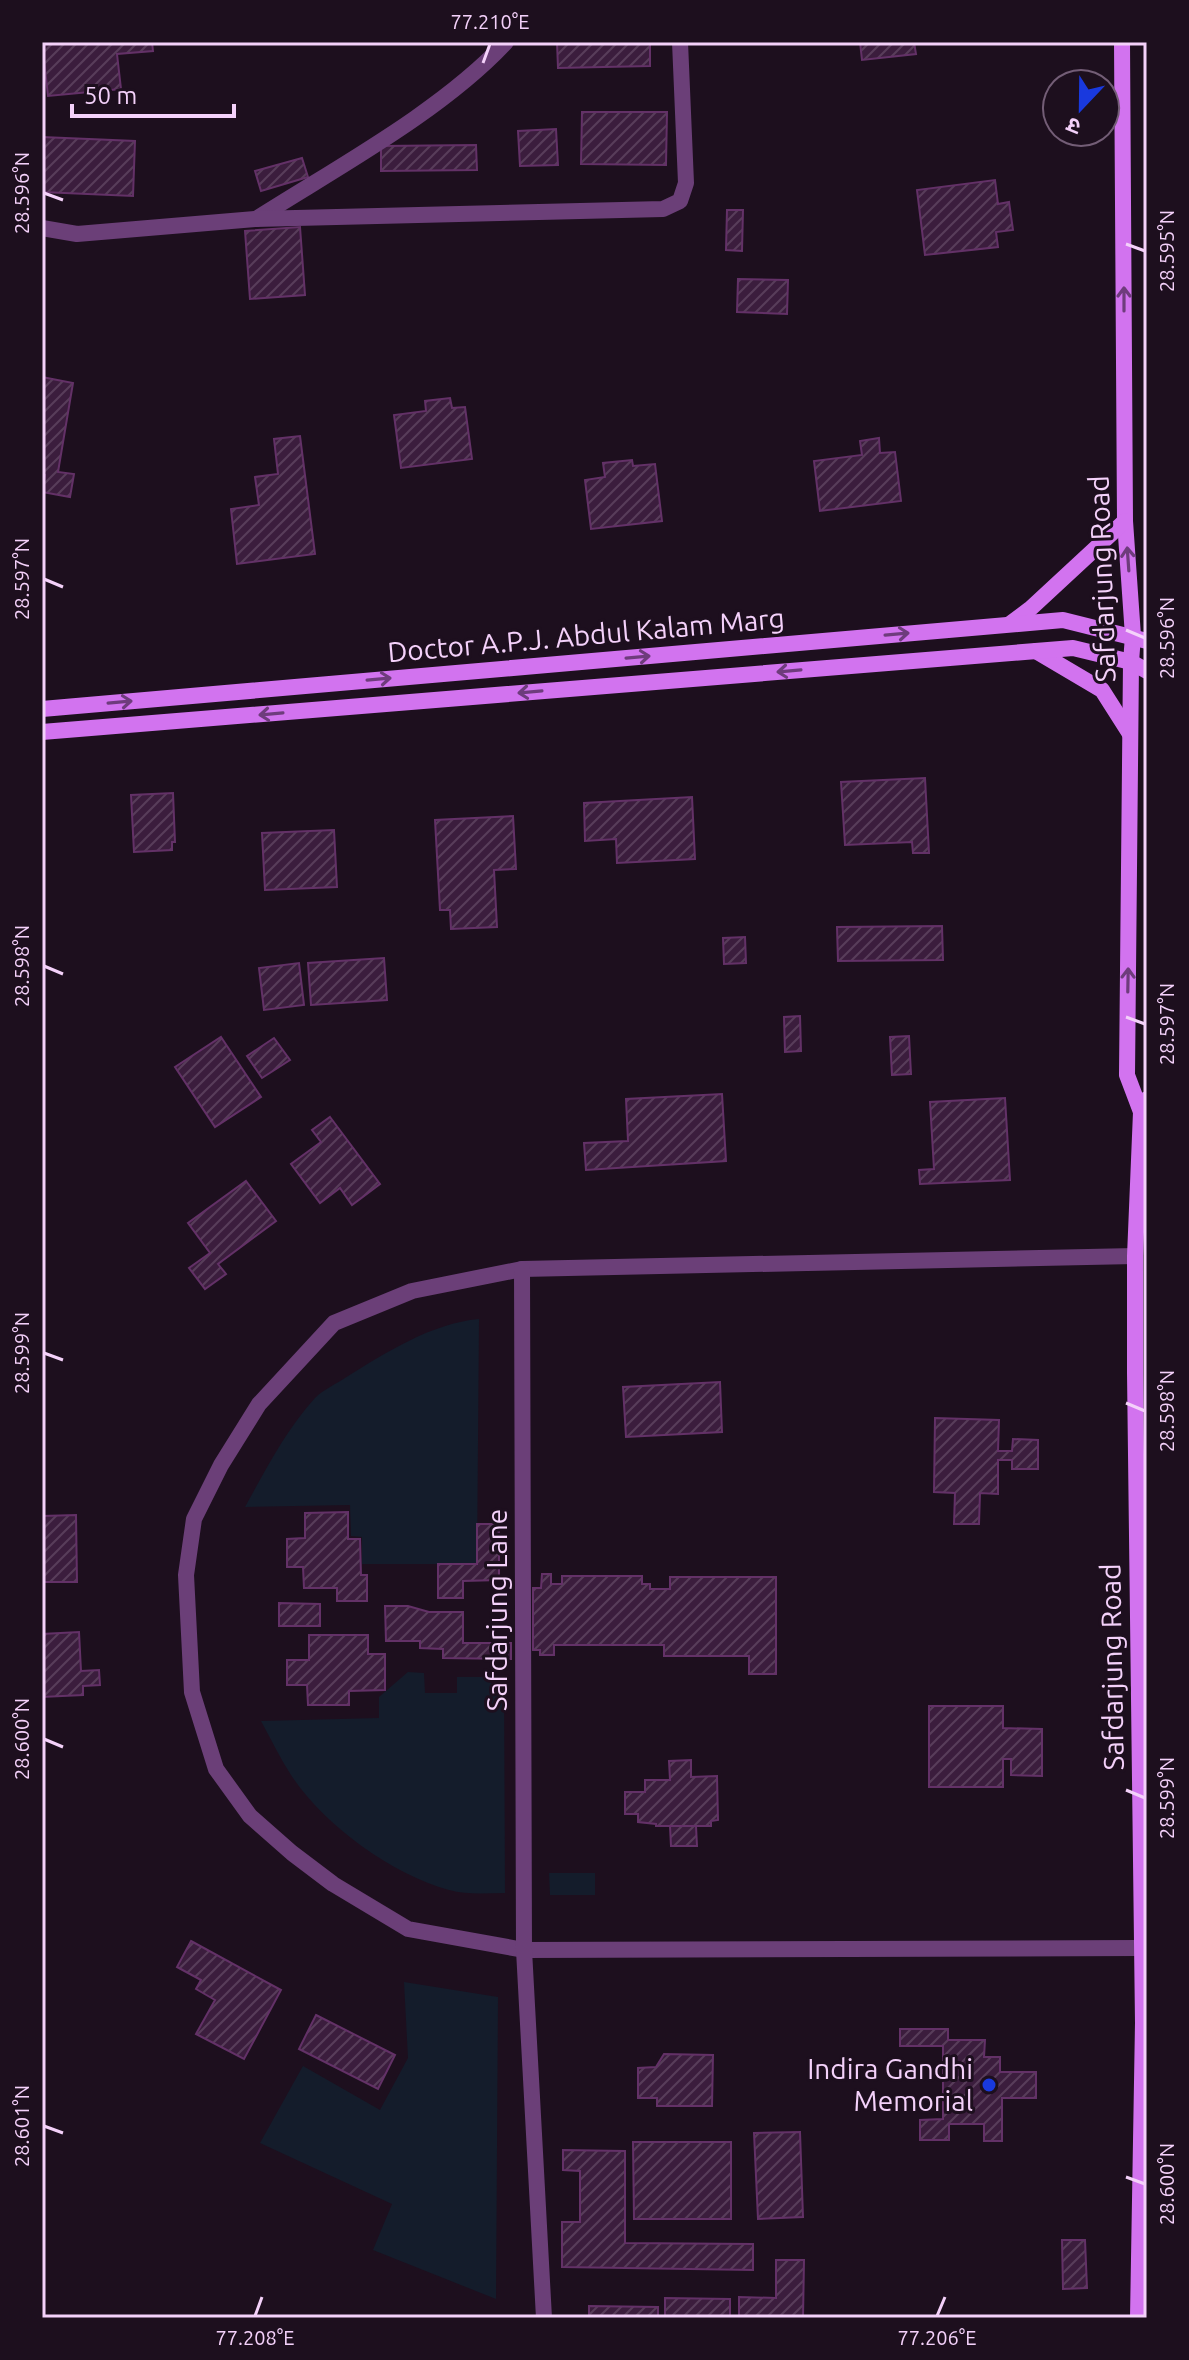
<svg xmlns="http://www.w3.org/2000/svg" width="1189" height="2360" viewBox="0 0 1189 2360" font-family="Ubuntu,'Noto Sans Devanagari',sans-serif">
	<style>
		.green { fill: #141c2b }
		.building { fill: url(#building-hatch); stroke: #633167; stroke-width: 2 }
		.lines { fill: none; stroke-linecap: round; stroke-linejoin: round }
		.street { stroke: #6b3f78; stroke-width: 16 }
		.secondary { stroke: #d273ef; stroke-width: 16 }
		.oneway { stroke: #6e3c7c }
		.ticks { fill: none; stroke: #f4d1fa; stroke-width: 3 }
		.poi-dot { fill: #1939de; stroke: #1d0f1e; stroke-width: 3 }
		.labels { text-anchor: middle; stroke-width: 6; stroke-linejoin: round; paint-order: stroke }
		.street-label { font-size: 28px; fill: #f4d1fa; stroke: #1d0f1e }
		.poi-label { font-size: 28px; fill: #f4d1fa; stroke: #1d0f1e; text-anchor: end }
		.neatline { fill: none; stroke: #f4d1fa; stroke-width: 3 }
		.ticks-label { font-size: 20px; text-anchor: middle; fill: #f4d1fa }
	</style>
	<defs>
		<pattern id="building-hatch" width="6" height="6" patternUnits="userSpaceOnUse" patternTransform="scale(2)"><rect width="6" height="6" fill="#3b1d3d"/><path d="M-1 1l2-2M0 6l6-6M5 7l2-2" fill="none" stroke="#583d5a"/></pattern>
	</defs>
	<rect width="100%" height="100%" fill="#1d0f1e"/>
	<g class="green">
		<path d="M479,1319L477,1564H362V1537L351,1536L350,1505L245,1507C266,1469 286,1430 315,1398C323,1390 336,1384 345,1378C385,1353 432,1323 479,1319Z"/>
		<path d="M408,1672L424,1673L425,1693H457V1677H504L505,1893C487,1893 467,1895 449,1890C391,1874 324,1825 291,1775C280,1758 271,1739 261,1721L379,1718V1697Z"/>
		<polygon points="549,1873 595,1873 595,1895 550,1895"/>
		<polygon points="404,1982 498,1997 496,2299 373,2250 392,2204 260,2143 303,2066 380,2110 408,2058"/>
	</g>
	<g class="building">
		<polygon points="42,42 152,42 153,51 117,54 121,89 48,96"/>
		<polygon points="557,42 650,42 650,66 558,68"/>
		<polygon points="860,42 914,42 916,54 862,60"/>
		<polygon points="582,112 667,112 666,165 581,164"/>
		<polygon points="556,129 558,165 520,166 518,131"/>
		<polygon points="42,137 135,141 133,196 42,192"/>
		<polygon points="476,145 477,170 381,171 381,146"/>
		<polygon points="302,158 308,177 261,191 255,171"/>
		<polygon points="995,180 998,204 1009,202 1013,230 996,232 998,247 925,255 917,190"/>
		<polygon points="727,210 743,210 742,251 726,250"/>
		<polygon points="300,227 305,295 250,299 245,231"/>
		<polygon points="738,279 788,280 787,314 737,312"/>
		<polygon points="42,377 73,383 58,472 74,474 70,497 42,492 45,475 42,474"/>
		<polygon points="450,398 452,408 465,407 472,459 401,468 394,415 426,411 425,401"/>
		<polygon points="300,436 315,554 237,564 231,509 259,505 255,477 278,474 274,439"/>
		<polygon points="879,438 880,453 895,452 901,501 820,511 814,461 862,455 860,441"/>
		<polygon points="632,460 633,466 655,464 662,521 591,529 585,480 605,477 603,463"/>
		<polygon points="925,778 929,853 913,853 912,842 845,845 841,782"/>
		<polygon points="173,793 175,842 172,842 172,850 134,852 131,795"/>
		<polygon points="692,797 695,859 617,863 616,839 585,841 584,803"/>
		<polygon points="513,816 516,869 494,870 497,927 451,929 450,910 440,910 435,820"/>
		<polygon points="334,830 337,887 265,890 262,833"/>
		<polygon points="942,926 943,960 838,961 837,927"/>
		<polygon points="745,937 746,963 724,964 723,938"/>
		<polygon points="384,958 387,1000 311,1005 308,963"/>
		<polygon points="299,963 304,1005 264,1010 259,968"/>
		<polygon points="800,1016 801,1051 785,1052 784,1017"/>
		<polygon points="909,1036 911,1074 892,1075 890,1037"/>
		<polygon points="221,1037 261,1097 215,1127 175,1067"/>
		<polygon points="274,1038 290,1060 262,1078 247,1056"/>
		<polygon points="722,1094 726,1161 586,1170 584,1143 628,1141 626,1099"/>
		<polygon points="1005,1098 1010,1180 920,1184 919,1170 934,1169 930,1102"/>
		<polygon points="330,1117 380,1184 352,1205 340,1188 320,1203 291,1164 321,1142 312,1130"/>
		<polygon points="246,1181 276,1221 218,1264 226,1274 205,1289 189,1268 210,1253 188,1223"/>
		<polygon points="720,1382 722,1432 626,1437 623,1387"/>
		<polygon points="935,1418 999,1420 998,1451 1012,1451 1013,1439 1038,1440 1038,1469 1012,1469 1012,1460 998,1460 998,1494 980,1493 979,1524 954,1524 955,1493 934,1492"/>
		<polygon points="348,1512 348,1539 360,1539 361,1575 367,1575 367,1601 337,1601 337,1588 304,1588 303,1567 287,1567 287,1539 305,1538 305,1513"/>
		<polygon points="76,1515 77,1582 42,1582 42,1516"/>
		<polygon points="477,1524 499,1524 499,1580 463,1581 463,1598 438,1598 438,1564 477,1564"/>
		<polygon points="542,1574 551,1574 551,1584 562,1584 562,1576 642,1576 642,1584 650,1584 650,1589 670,1589 670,1577 776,1577 776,1674 749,1674 749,1656 664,1656 664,1645 554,1645 554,1655 540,1655 540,1650 533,1650 533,1588 541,1588"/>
		<polygon points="279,1603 320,1604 320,1626 279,1626"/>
		<polygon points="385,1606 408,1606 429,1612 463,1612 463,1643 511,1643 511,1659 443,1658 443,1649 420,1648 420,1641 386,1641"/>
		<polygon points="79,1632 81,1671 99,1670 100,1685 83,1686 83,1695 42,1697 42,1634"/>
		<polygon points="309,1635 368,1635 368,1654 385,1654 385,1690 349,1691 349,1705 308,1705 307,1685 287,1685 287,1660 309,1660"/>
		<polygon points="929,1706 1003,1706 1003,1728 1042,1729 1042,1776 1011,1775 1011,1759 1003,1759 1003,1787 929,1787"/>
		<polygon points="691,1760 691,1777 717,1776 718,1820 711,1821 711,1826 656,1826 656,1824 638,1822 638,1814 625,1814 625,1792 645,1792 645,1780 670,1780 669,1761"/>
		<polygon points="670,1826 696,1826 697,1846 671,1846"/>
		<polygon points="191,1941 281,1990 244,2059 196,2034 215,2000 196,1989 201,1980 177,1967"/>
		<polygon points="316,2015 395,2055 378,2089 299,2049"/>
		<polygon points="900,2029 948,2029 948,2040 985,2040 984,2057 1000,2057 1000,2072 1036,2072 1036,2098 1002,2098 1002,2141 984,2141 984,2124 949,2124 949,2140 920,2140 920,2120 943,2119 943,2046 900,2046"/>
		<polygon points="664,2054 713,2055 712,2106 657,2106 657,2098 638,2098 638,2068 656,2067"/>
		<polygon points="800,2132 803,2217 758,2219 754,2133"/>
		<polygon points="633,2142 731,2142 731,2219 634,2219"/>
		<polygon points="563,2150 625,2151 625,2243 753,2244 753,2270 562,2267 562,2222 580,2222 580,2171 563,2170"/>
		<polygon points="1062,2240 1085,2240 1087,2288 1063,2289"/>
		<polygon points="776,2260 804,2260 803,2318 739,2318 739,2297 776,2298"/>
		<polygon points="665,2298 730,2299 730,2318 665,2318"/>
		<polygon points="589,2306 658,2307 658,2318 589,2318"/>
	</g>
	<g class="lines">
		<g class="street">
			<path d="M256,219C336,168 442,111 506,42"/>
			<polyline points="42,228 77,234 255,219 663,209 680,201 686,183 680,42"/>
			<polyline points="1135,1256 522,1269 412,1291 334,1323 259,1404 221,1465 194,1519 186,1575 192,1692 216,1769 250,1816 292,1853 333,1884 408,1929 524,1950 1140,1948"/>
			<polyline points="522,1269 524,1950 544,2318"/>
		</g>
		<g class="secondary">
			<polyline points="1122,42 1125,521 1133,636 1131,662 1127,1075 1141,1112"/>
			<polyline points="1010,624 1030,609 1125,521"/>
			<polyline points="1036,651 1102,690 1130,734"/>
			<polyline points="42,709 1063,620 1147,641"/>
			<polyline points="42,732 1073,648 1131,662 1147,671"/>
			<polyline points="1138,2318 1143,2023 1135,1373 1135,1256 1141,1112 1147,1099"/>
		</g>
	</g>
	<defs><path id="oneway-shaft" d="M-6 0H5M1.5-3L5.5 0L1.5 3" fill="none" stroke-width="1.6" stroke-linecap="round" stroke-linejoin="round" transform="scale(2)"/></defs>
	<g class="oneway">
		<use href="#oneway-shaft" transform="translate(1124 299) rotate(-90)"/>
		<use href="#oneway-shaft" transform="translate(1128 559) rotate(-94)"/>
		<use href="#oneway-shaft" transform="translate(897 634) rotate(-5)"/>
		<use href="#oneway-shaft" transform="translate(638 657) rotate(-5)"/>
		<use href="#oneway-shaft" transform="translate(789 671) rotate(175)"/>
		<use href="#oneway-shaft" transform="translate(379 679) rotate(-5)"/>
		<use href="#oneway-shaft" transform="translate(530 692) rotate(175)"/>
		<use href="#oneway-shaft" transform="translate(120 702) rotate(-5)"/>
		<use href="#oneway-shaft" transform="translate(271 714) rotate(175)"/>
		<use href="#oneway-shaft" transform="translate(1128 980) rotate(-89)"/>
	</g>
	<path class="ticks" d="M483,63L490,44M44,193L63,200M1126,244L1145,251M44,579L63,587M1126,630L1145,638M44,966L63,974M1126,1017L1145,1024M44,1353L63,1360M1126,1403L1145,1411M44,1739L63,1747M1126,1790L1145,1798M44,2126L63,2133M1126,2177L1145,2184M255,2316L262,2297M937,2316L945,2297"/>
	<circle class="poi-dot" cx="989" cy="2085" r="8"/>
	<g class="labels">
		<g class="street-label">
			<text transform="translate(1102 579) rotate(-92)" y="10">Safdarjung Road</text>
			<text transform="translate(586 635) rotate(-5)" y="10">Doctor A.P.J. Abdul Kalam Marg</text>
			<text transform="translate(497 1610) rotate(-90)" y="10">Safdarjung Lane</text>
			<text transform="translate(1112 1667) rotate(-91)" y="10">Safdarjung Road</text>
		</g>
		<g class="poi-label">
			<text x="973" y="2079">Indira Gandhi<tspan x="973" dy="32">Memorial</tspan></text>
		</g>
	</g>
	<rect width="1189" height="2360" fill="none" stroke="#1d0f1e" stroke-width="88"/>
	<g transform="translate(1081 108) rotate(202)"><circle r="38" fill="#1d0f1e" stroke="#735d76" stroke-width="2"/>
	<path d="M0-6L14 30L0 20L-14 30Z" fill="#1939de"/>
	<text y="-12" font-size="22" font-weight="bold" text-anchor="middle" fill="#f4d1fa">उ</text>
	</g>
	<path d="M72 104v12h162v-12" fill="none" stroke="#f4d1fa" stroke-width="4"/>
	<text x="84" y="104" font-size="24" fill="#f4d1fa" stroke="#1d0f1e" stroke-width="6" paint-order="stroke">50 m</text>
	<rect x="44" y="44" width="1101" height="2272" class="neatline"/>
	<g class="ticks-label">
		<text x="490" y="29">77.210°E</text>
		<text transform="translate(22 193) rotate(-90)" y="7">28.596°N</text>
		<text transform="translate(1167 251) rotate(-90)" y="7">28.595°N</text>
		<text transform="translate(22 579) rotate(-90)" y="7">28.597°N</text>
		<text transform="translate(1167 638) rotate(-90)" y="7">28.596°N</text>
		<text transform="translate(22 966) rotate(-90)" y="7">28.598°N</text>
		<text transform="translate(1167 1024) rotate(-90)" y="7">28.597°N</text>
		<text transform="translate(22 1353) rotate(-90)" y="7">28.599°N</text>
		<text transform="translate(1167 1411) rotate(-90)" y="7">28.598°N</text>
		<text transform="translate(22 1739) rotate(-90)" y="7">28.600°N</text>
		<text transform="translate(1167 1798) rotate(-90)" y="7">28.599°N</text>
		<text transform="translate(22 2126) rotate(-90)" y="7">28.601°N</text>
		<text transform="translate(1167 2184) rotate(-90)" y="7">28.600°N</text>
		<text x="255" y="2345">77.208°E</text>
		<text x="937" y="2345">77.206°E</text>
	</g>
</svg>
